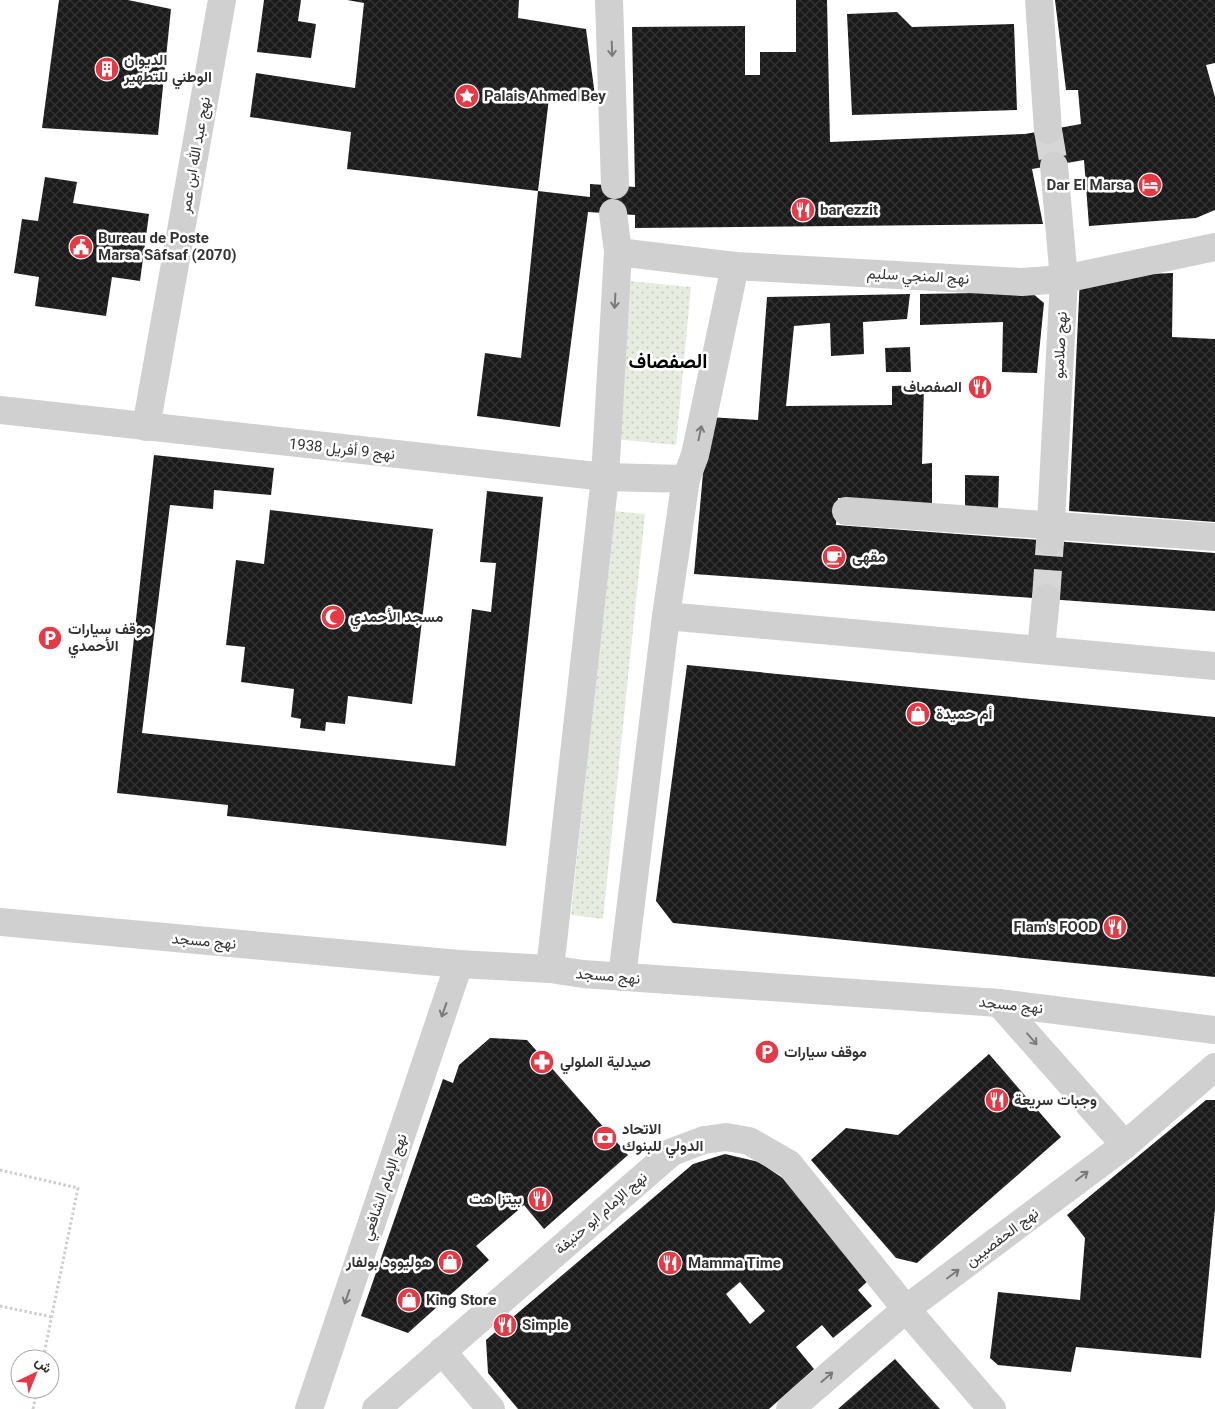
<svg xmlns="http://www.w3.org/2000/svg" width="1215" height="1409" viewBox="0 0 1215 1409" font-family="Roboto,Vazirmatn,sans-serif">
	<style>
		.grass { fill: url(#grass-dots) }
		.building { fill: url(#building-cross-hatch); fill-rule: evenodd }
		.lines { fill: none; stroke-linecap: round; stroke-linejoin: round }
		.minor-tunnel { stroke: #d6d6d6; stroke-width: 28; stroke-dasharray: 28 14; stroke-linecap: butt }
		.path { stroke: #cdcdcd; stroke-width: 3; stroke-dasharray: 2.5 2.5; stroke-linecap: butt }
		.minor { stroke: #d0d0d0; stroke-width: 28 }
		.oneway { stroke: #7a7a7a }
		.labels { text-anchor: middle; stroke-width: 5; stroke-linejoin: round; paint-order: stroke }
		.poi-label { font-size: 15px; font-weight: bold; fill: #333; stroke: #fff; text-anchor: start }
		.street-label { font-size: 15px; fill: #333; stroke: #fff }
		.district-label { font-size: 20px; font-weight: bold; fill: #000; stroke: #fff }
	</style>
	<defs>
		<pattern id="grass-dots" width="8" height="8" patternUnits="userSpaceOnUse" patternTransform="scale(1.25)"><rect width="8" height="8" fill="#e6ecdf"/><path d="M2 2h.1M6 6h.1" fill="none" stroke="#c6cbc0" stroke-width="1.8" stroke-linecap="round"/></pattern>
		<pattern id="building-cross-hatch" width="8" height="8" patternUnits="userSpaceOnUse" patternTransform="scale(1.25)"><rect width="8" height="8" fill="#1a1a1a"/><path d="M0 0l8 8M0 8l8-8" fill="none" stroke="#333"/></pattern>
	</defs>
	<rect width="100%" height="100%" fill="#fff"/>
	<g class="grass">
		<polygon points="629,281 691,287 676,445 614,439"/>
		<polygon points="613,511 645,514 603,919 571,915"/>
	</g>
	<g class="building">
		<polygon points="59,0 128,0 171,9 158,135 42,128"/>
		<polygon points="264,0 301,0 298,21 316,24 311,58 257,52"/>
		<polygon points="347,0 519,0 518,18 586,29 596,103 549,98 538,191 590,197 590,184 635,187 632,27 745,26 745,75 760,75 760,52 796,52 796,0 827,0 830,142 1025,134 1081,124 1078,90 1066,90 1055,0 1215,0 1215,63 1206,65 1215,97 1215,210 1196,218 1089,226 1084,160 1032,169 1043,224 635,228 635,215 588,212 560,427 477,416 485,353 521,358 538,191 347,169 351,132 250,117 256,73 355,88 364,3"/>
		<polygon points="897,12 912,27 1014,24 1017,110 852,115 847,14"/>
		<polygon points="45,177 77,182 73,203 149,214 140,281 112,277 106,316 35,306 39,277 14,273 22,219 38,221"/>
		<polygon points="1173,273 1172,337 1215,339 1215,522 1069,511 1080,277"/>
		<polygon points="1031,292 1044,303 1037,373 1002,372 1003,322 920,325 920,294"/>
		<polygon points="910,294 907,319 863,322 864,354 831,356 830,323 794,326 786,406 892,405 892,386 924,385 922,464 932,463 932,505 838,498 836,525 1215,553 1215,611 694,574 708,417 758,420 767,297"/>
		<polygon points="910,347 911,372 886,372 885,348"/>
		<polygon points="154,455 274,468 271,495 214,490 213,509 170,505 142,733 455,766 472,609 491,612 496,563 480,562 487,491 543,497 506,846 227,816 228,805 117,793"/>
		<polygon points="965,475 999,476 998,509 965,508"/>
		<polygon points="270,510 433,529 412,704 348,696 345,724 326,722 325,731 300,728 301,719 291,717 294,689 241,682 245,647 226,645 236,560 264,564"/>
		<polygon points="687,665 1215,717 1215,977 673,923 656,901"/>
		<polygon points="490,1038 527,1040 628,1155 544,1229 524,1205 476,1246 489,1260 408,1333 361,1316 443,1079 453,1083 459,1065"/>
		<polygon points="989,1054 1061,1137 917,1263 896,1258 811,1160 846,1128 898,1135"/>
		<polygon points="1206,1100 1215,1100 1215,1209 1201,1358 1076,1347 1071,1372 998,1365 990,1358 998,1292 1080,1300 1085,1238 1067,1215"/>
		<path d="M725,1154L759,1162L784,1179L870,1279L858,1290L872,1306L833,1338L822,1325L796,1347L814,1369L769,1409H518L488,1373L486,1340L693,1164ZM740,1282L765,1311L750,1324L726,1294Z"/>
		<polygon points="895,1359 940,1409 838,1409"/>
	</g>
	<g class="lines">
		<g class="minor-tunnel">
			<polyline points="1048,130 1054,166"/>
			<polyline points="1046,598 1050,541"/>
		</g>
		<g class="path">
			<polyline points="0,1170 78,1188 43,1359"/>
			<polyline points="0,1306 52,1317"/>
			<polyline points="33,1409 37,1389"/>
		</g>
		<g class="minor">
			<polyline points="609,0 615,185"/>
			<polyline points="1039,0 1048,130"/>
			<polyline points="618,252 735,266 1022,282 1064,279 1215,247"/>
			<polyline points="0,410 605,477 686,479"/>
			<polyline points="146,427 222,0"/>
			<polyline points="846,511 1215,537"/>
			<polyline points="1050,541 1064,279 1054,166"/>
			<polyline points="666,616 1215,666"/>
			<polyline points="1041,649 1046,598"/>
			<polyline points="0,922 459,964 550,969 583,974 999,1003 1215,1030"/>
			<polyline points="550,969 605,477 618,252 613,213"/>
			<polyline points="622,977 666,616 686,479 695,455 735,266"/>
			<polyline points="999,1003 1125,1145"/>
			<polyline points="442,1351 491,1409"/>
			<polyline points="309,1409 459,964"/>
			<polyline points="376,1409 672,1152 704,1140 726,1137 749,1141 789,1164 906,1309 992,1409"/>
			<polyline points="790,1409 906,1309 1125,1145 1215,1067"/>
		</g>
	</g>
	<defs><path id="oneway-shaft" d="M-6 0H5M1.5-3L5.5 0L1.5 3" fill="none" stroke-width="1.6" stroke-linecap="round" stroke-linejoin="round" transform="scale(1.25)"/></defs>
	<g class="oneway">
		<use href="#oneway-shaft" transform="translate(612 49) rotate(88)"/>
		<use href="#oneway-shaft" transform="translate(615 301) rotate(93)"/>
		<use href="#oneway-shaft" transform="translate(700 433) rotate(-78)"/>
		<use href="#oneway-shaft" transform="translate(444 1010) rotate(109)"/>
		<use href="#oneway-shaft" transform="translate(1032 1039) rotate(49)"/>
		<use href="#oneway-shaft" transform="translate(1082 1176) rotate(-37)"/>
		<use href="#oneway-shaft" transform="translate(953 1274) rotate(-37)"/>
		<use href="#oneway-shaft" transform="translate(347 1297) rotate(109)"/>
		<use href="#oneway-shaft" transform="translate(827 1377) rotate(-41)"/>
	</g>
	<defs>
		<g id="building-disc" transform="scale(1.25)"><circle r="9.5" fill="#e63946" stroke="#fff"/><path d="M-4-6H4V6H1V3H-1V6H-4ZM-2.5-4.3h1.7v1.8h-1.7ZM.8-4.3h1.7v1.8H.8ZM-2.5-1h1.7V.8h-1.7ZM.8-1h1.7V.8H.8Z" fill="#fff"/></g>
		<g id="sight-disc" transform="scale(1.25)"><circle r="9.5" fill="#e63946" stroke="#fff"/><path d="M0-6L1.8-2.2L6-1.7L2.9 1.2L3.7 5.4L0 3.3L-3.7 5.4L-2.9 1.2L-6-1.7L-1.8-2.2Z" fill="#fff"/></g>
		<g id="hotel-disc" transform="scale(1.25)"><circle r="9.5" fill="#e63946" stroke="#fff"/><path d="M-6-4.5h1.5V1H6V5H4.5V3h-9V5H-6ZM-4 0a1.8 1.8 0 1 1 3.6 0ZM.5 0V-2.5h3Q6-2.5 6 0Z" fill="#fff"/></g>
		<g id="restaurant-disc" transform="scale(1.25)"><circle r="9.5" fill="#e63946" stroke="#fff"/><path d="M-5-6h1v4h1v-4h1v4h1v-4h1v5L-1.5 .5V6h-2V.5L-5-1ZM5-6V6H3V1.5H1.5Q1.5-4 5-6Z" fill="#fff"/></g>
		<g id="civic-disc" transform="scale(1.25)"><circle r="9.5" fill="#e63946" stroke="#fff"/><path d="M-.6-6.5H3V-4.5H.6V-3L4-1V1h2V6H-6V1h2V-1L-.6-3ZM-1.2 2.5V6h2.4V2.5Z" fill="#fff"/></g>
		<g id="cafe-disc" transform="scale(1.25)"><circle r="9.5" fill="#e63946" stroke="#fff"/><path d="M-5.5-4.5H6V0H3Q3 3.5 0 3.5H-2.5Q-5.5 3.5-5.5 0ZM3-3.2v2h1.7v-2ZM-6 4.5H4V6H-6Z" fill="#fff"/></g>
		<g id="mosque-disc" transform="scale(1.25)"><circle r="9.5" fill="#e63946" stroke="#fff"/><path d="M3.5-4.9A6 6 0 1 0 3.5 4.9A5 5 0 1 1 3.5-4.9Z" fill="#fff"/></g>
		<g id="parking-disc" transform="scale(1.25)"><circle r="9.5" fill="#e63946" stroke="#fff"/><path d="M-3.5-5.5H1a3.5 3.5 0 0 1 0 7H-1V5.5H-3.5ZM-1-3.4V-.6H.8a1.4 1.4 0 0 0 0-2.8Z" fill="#fff"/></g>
		<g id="shop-disc" transform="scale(1.25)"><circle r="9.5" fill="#e63946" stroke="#fff"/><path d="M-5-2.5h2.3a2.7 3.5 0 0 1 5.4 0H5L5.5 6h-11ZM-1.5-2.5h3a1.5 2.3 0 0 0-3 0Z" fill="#fff"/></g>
		<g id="pharmacy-disc" transform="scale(1.25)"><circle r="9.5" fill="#e63946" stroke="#fff"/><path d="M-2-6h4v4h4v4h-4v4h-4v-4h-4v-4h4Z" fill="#fff"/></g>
		<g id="bank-disc" transform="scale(1.25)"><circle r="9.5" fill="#e63946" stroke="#fff"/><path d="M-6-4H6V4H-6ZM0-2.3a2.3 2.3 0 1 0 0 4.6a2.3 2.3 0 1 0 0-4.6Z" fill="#fff"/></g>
	</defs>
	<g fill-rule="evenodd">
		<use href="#building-disc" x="107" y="69"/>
		<use href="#sight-disc" x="467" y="96"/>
		<use href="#hotel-disc" x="1150" y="185"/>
		<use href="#restaurant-disc" x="803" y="210"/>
		<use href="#civic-disc" x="81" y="247"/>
		<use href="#restaurant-disc" x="980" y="387"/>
		<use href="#cafe-disc" x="834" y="557"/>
		<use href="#mosque-disc" x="333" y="617"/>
		<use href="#parking-disc" x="50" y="638"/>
		<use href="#shop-disc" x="918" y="714"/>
		<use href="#restaurant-disc" x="1115" y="927"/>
		<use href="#parking-disc" x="767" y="1052"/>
		<use href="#pharmacy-disc" x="542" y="1062"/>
		<use href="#restaurant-disc" x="997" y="1100"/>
		<use href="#bank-disc" x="605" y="1138"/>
		<use href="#restaurant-disc" x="540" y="1199"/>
		<use href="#shop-disc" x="450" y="1262"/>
		<use href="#restaurant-disc" x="670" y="1263"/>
		<use href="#shop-disc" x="409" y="1300"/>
		<use href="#restaurant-disc" x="505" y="1325"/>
	</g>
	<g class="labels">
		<g class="poi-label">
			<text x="124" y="65">الديوان<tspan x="124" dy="17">الوطني للتطهير</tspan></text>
			<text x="484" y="101">Palais Ahmed Bey</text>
			<text x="1132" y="190" text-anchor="end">Dar El Marsa</text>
			<text x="820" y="215">bar ezzit</text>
			<text x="98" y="243">Bureau de Poste<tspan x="98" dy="17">Marsa Sâfsaf (2070)</tspan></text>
			<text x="962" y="392" text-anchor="end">الصفصاف</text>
			<text x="852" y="562">مقهى</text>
			<text x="350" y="622">مسجد الأحمدي</text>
			<text x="68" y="634">موقف سيارات<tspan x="68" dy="17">الأحمدي</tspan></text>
			<text x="936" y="719">أم حميدة</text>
			<text x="1098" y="932" text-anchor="end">Flam's FOOD</text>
			<text x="784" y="1057">موقف سيارات</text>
			<text x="560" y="1067">صيدلية الملولي</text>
			<text x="1014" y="1105">وجبات سريعة</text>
			<text x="622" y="1134">الاتحاد<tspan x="622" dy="17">الدولي للبنوك</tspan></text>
			<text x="522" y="1204" text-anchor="end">بيتزا هت</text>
			<text x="432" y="1267" text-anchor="end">هوليوود بولفار</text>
			<text x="688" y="1268">Mamma Time</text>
			<text x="426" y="1305">King Store</text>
			<text x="522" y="1330">Simple</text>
		</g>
		<g class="street-label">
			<text transform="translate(195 155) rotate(-80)" y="5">نهج عبد الله ابن عمر</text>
			<text transform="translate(918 276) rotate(3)" y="5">نهج المنجي سليم</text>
			<text transform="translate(1060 345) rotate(-87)" y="5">نهج صلامبو</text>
			<text transform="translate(342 449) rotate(6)" y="5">نهج 9 أفريل 1938</text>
			<text transform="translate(204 941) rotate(5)" y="5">نهج مسجد</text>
			<text transform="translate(608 976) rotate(5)" y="5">نهج مسجد</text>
			<text transform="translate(1011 1005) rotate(6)" y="5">نهج مسجد</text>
			<text transform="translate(384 1187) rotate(-71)" y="5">نهج الإمام الشافعي</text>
			<text transform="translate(601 1213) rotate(-41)" y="5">نهج الإمام ابو حنيفة</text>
			<text transform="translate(1002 1237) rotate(-37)" y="5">نهج الحفصيين</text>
		</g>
		<g class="district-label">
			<text x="668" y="368">الصفصاف</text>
		</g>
	</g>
	<g transform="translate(35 1374) rotate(43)"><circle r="24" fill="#ffffff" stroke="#adadad"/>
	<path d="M0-4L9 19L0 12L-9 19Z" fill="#e63946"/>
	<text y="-8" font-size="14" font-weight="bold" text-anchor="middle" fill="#333333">ش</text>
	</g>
</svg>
